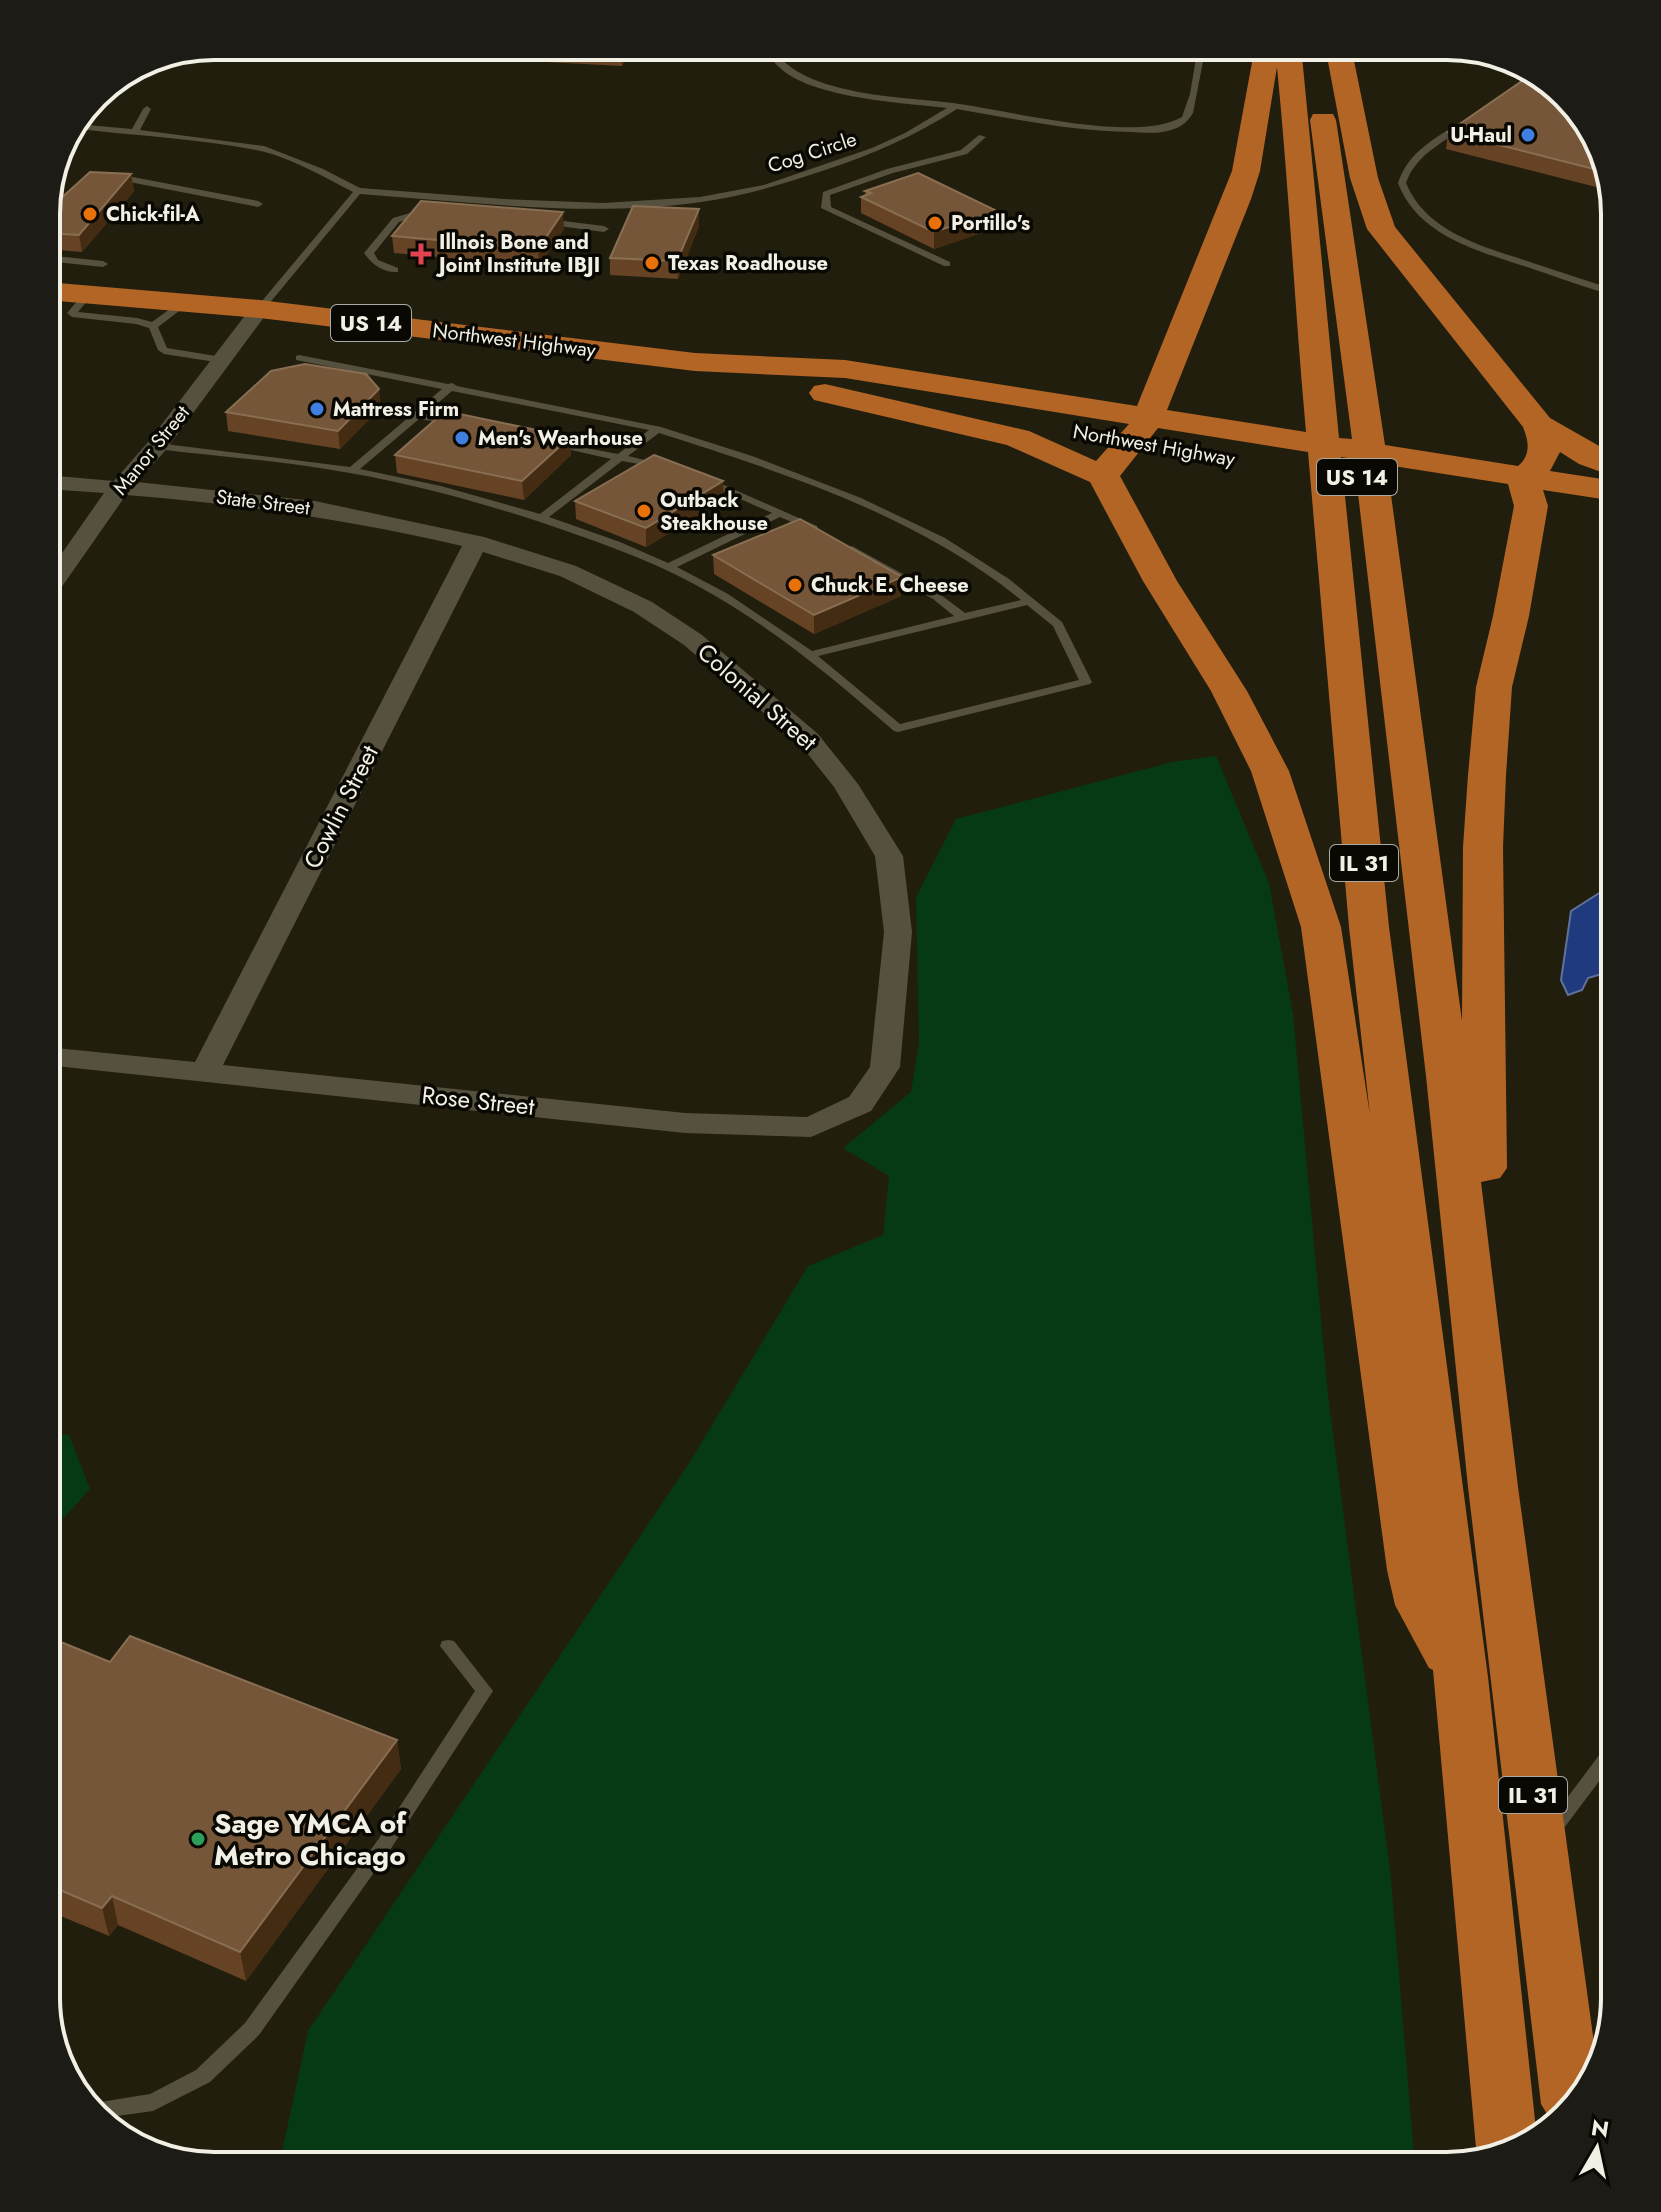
<svg xmlns="http://www.w3.org/2000/svg" width="1661" height="2212" viewBox="0 0 1661 2212" font-family="Jost,sans-serif">
	<style>
		.green { fill: #053a15 }
		.water { fill: #203b7d; stroke: #5f719c; stroke-width: 2 }
		.lines { fill: none; stroke-linecap: round; stroke-linejoin: round }
		.lane { fill: #55513e; fill-rule: evenodd }
		.street { fill: #55513e; fill-rule: evenodd }
		.primary { fill: #b36525; fill-rule: evenodd }
		.wall { fill: #664324 }
		.shaded-wall { fill: #442c12 }
		.building { fill: #755638; stroke: #886e53; stroke-width: 2 }
		.shop-dot { fill: #3f7fe0; stroke: #0a0803; stroke-width: 3 }
		.food-dot { fill: #e8710a; stroke: #0a0803; stroke-width: 3 }
		.health-dot { fill: #e0444e; stroke: #0a0803; stroke-width: 3 }
		.leisure-dot { fill: #2e9e5b; stroke: #0a0803; stroke-width: 3 }
		.labels { text-anchor: middle; stroke-width: 7; stroke-linejoin: round; paint-order: stroke }
		.far-poi-label { font-size: 20px; font-weight: bold; fill: #f2f0e5; stroke: #0a0803; text-anchor: start }
		.far-street-label { font-size: 20px; fill: #f2f0e5; stroke: #0a0803 }
		.shield { fill: #0a0803; stroke: #acaaa1; stroke-width: 2 }
		.shield-label { font-size: 22px; font-weight: bold; fill: #f2f0e5 }
		.street-label { font-size: 24px; fill: #f2f0e5; stroke: #0a0803 }
		.near-poi-label { font-size: 28px; font-weight: bold; fill: #f2f0e5; stroke: #0a0803; text-anchor: start }
		.rim { fill: none; stroke: #f2f0e5; stroke-width: 4 }
	</style>
	<rect width="100%" height="100%" fill="#221e0d"/>
	<g class="green">
		<polygon points="1216,756 1269,883 1293,1014 1328,1395 1391,1878 1415,2166 279,2166 308,2031 688,1465 808,1266 883,1235 889,1176 843,1148 911,1092 919,1043 916,897 956,819 1172,762"/>
		<polygon points="46,1432 69,1435 90,1489 59,1523 46,1519"/>
	</g>
	<polygon class="water" points="1615,883 1615,970 1588,978 1582,990 1568,995 1561,980 1571,911"/>
	<g class="lines">
		<g class="lane">
			<path d="M770,46H778L775,52C789,69 805,77 826,84C867,97 911,98 953,103C1007,110 1136,144 1182,117L1190,94L1198,46H1206L1193,113C1189,120 1183,126 1174,129C1162,134 1144,133 1131,132C1072,131 1014,119 957,109C915,136 871,155 825,170C784,184 744,196 701,202C588,218 473,202 360,194L263,311H257V307L353,192C324,177 288,156 256,150C196,138 133,136 72,128L76,124L132,129L143,109L147,106L151,109L140,130L264,146L323,169L360,188L504,199L603,203L700,197L764,185L872,148L905,133L947,108C903,103 810,98 779,67C774,63 771,57 767,52Z"/>
			<path d="M1461,122L1468,124C1445,143 1417,152 1406,183C1427,234 1486,247 1533,263C1560,272 1588,281 1615,290V296C1587,288 1560,278 1533,269C1482,252 1419,238 1398,183C1408,152 1435,138 1461,122Z"/>
			<polygon points="979,135 986,137 967,154 893,173 830,195 831,207 950,262 950,266 944,266 821,208 823,192 887,169 961,150"/>
			<polygon points="117,174 258,201 263,204 258,207 114,179 114,175"/>
			<path d="M427,208L432,211L430,213L399,222L374,253L378,260L398,268V272C384,273 372,265 364,253L393,218Z"/>
			<polygon points="547,219 604,226 609,229 604,232 544,224 544,220"/>
			<polygon points="46,255 103,261 108,264 103,267 46,261"/>
			<polygon points="84,293 92,295 78,312 137,318 152,322 181,301 187,301 187,305 158,327 167,348 222,357 227,360 222,363 164,354 158,350 149,328 136,324 72,317 67,313"/>
			<path d="M299,355L448,384L452,383L457,386L661,427L752,456L861,498L945,538L1009,579L1062,622L1092,682L1090,684L898,732L894,731C831,676 767,623 694,584C644,557 590,539 537,521C469,499 398,480 326,469C270,460 213,456 157,449L152,446L157,443L350,467L442,389L296,360V356ZM452,391L649,430L618,454L549,441V445L611,459L540,514L441,486L360,469L419,419L458,425V421L425,414ZM659,433C784,473 917,515 1021,600L965,613L941,595L852,546L848,547V551L933,599L954,616L812,651L728,594L677,567L780,517L813,531L818,528L817,526L708,478L703,481L704,483L772,513L668,563L620,542L549,517L622,461L661,468V464L628,456ZM1027,605L1053,626L1079,680L900,724L818,656Z"/>
			<polygon points="448,1640 454,1641 493,1691 392,1847 259,2035 210,2082 153,2111 103,2118 88,2104 150,2094 196,2070 245,2023 380,1837 475,1691 440,1646 442,1641"/>
			<polygon points="1615,1740 1615,1760 1558,1836 1552,1838 1546,1836 1543,1831 1546,1826 1609,1742"/>
		</g>
		<path class="street" d="M260,303L270,309L165,451L137,482L315,501L484,537L576,566L652,602L702,635L818,734L858,784L903,856L912,932L900,1067L871,1111L811,1137L685,1133L46,1065V1047L195,1062L462,546C350,520 241,504 126,495L54,598L46,600V576L104,493L46,489V475L114,481L149,441L253,305ZM483,552L560,576L634,612L684,645L800,744L834,787L875,856L884,932L870,1067L849,1097L807,1117L685,1113L223,1065Z"/>
		<path class="primary" d="M1255,46H1301L1339,438L1352,439L1310,120L1313,114H1333L1336,120L1385,445L1518,466C1531,455 1529,442 1523,427L1367,229L1350,178L1325,46H1351L1378,178L1395,227L1550,418L1615,455V477L1579,464L1560,452L1550,471L1615,481V501L1543,490L1548,506L1529,616L1512,687L1506,775L1503,847L1507,1168L1500,1178L1481,1182L1518,1487L1597,2065L1593,2082L1553,2124L1541,2104L1468,1487L1426,1076L1354,459L1341,457L1389,927L1488,1677L1537,2139L1480,2156L1476,2148L1433,1670L1429,1668L1395,1605L1387,1570L1301,927L1251,771L1211,691L1143,581L1090,482L1007,445L814,400L809,393L814,386L825,384L1029,431L1096,461L1129,424L845,378L695,371L260,318L46,300V282L260,300L695,353L845,360L1137,406L1232,171ZM1277,67C1289,189 1295,311 1306,432L1167,410L1251,199L1260,171ZM1158,428L1308,452L1349,927L1370,1115L1341,927L1289,771L1247,691L1177,581L1120,476ZM1387,465L1508,484L1514,506L1493,616L1476,687L1468,775L1463,847L1462,1021Z"/>
	</g>
	<g class="wall">
		<polygon points="397,46 633,46 622,66 397,54"/>
		<polygon points="1587,121 1608,190 1446,149 1448,132"/>
		<polygon points="131,174 134,191 82,252 46,249 46,203 61,177 64,194 54,205"/>
		<polygon points="865,191 997,211 996,228 934,249 861,213 861,197 865,195"/>
		<polygon points="699,209 699,226 678,279 610,275 610,258"/>
		<polygon points="564,229 539,266 394,253 392,236"/>
		<polygon points="381,407 340,449 228,431 226,412"/>
		<polygon points="570,437 571,455 524,500 397,473 395,455"/>
		<polygon points="724,500 646,547 576,519 575,501"/>
		<polygon points="713,555 901,596 814,634 714,574"/>
		<polygon points="46,1636 110,1662 397,1740 401,1769 246,1981 118,1925 109,1936 46,1910"/>
	</g>
	<g class="shaded-wall">
		<polygon points="624,46 633,46 622,66 621,51"/>
		<polygon points="131,174 134,191 82,252 79,235"/>
		<polygon points="61,177 64,194 46,214 46,203 50,190"/>
		<polygon points="699,209 699,226 678,279 677,261"/>
		<polygon points="997,211 996,228 934,249 934,232"/>
		<polygon points="563,212 564,229 539,266 538,249"/>
		<polygon points="379,389 381,407 340,449 338,431"/>
		<polygon points="570,437 571,455 524,500 522,481"/>
		<polygon points="723,481 724,500 646,547 646,528"/>
		<polygon points="902,577 901,596 814,634 814,615"/>
		<polygon points="397,1740 401,1769 246,1981 240,1952"/>
		<polygon points="112,1896 118,1925 109,1936 102,1908"/>
	</g>
	<g class="building">
		<polygon points="541,46 624,46 621,51"/>
		<polygon points="1535,72 1587,121 1602,171 1448,132"/>
		<polygon points="90,172 131,174 79,235 46,233 46,212"/>
		<polygon points="918,173 997,211 934,232 861,197 871,193 865,191"/>
		<polygon points="53,177 61,177 50,190"/>
		<polygon points="421,201 563,212 538,249 392,236"/>
		<polygon points="633,206 699,209 677,261 610,258"/>
		<polygon points="305,364 366,374 379,389 338,431 226,412 271,371"/>
		<polygon points="445,411 570,437 522,481 395,455"/>
		<polygon points="654,455 723,481 646,528 575,501"/>
		<polygon points="800,519 902,577 814,615 713,555"/>
		<polygon points="46,1636 110,1662 130,1636 397,1740 240,1952 112,1896 102,1908 46,1884"/>
	</g>
	<g class="shop-dot">
		<circle cx="1528" cy="135" r="8"/>
		<circle cx="317" cy="409" r="8"/>
		<circle cx="462" cy="438" r="8"/>
	</g>
	<g class="food-dot">
		<circle cx="90" cy="214" r="8"/>
		<circle cx="935" cy="223" r="8"/>
		<circle cx="652" cy="263" r="8"/>
		<circle cx="644" cy="511" r="8"/>
		<circle cx="795" cy="585" r="8"/>
	</g>
	<path class="health-dot" d="M417 242h8v8h8v8h-8v8h-8v-8h-8v-8h8z"/>
	<circle class="leisure-dot" cx="198" cy="1839" r="8"/>
	<g class="labels">
		<g class="far-poi-label">
			<text x="1512" y="142" text-anchor="end">U-Haul</text>
			<text x="106" y="221">Chick-fil-A</text>
			<text x="951" y="230">Portillo's</text>
			<text x="439" y="249">Illnois Bone and<tspan x="439" dy="23">Joint Institute IBJI</tspan></text>
			<text x="668" y="270">Texas Roadhouse</text>
			<text x="333" y="416">Mattress Firm</text>
			<text x="478" y="445">Men's Wearhouse</text>
			<text x="660" y="507">Outback<tspan x="660" dy="23">Steakhouse</tspan></text>
			<text x="811" y="592">Chuck E. Cheese</text>
		</g>
		<g class="far-street-label">
			<text transform="translate(812 152) rotate(-18)" y="7">Cog Circle</text>
			<text transform="translate(514 340) rotate(7)" y="7">Northwest Highway</text>
			<text transform="translate(1154 445) rotate(10)" y="7">Northwest Highway</text>
			<text transform="translate(151 450) rotate(-51)" y="7">Manor Street</text>
			<text transform="translate(263 502) rotate(7)" y="7">State Street</text>
		</g>
		<g class="shield">
			<rect x="331" y="305" width="80" height="36" rx="6"/>
			<rect x="1317" y="459" width="80" height="36" rx="6"/>
			<rect x="1330" y="845" width="68" height="36" rx="6"/>
			<rect x="1499" y="1777" width="68" height="36" rx="6"/>
		</g>
		<g class="shield-label">
			<text x="371" y="331">US 14</text>
			<text x="1357" y="485">US 14</text>
			<text x="1364" y="871">IL 31</text>
			<text x="1533" y="1803">IL 31</text>
		</g>
		<g class="street-label">
			<text transform="translate(757 697) rotate(41)" y="8">Colonial Street</text>
			<text transform="translate(341 807) rotate(-63)" y="8">Cowlin Street</text>
			<text transform="translate(478 1101) rotate(6)" y="8">Rose Street</text>
		</g>
		<g class="near-poi-label">
			<text x="214" y="1833">Sage YMCA of<tspan x="214" dy="32">Metro Chicago</tspan></text>
		</g>
	</g>
	<path d="M0 0H1661V2212H0ZM214 60H1447A154 154 0 0 1 1601 214V1998A154 154 0 0 1 1447 2152H214A154 154 0 0 1 60 1998V214A154 154 0 0 1 214 60Z" fill="#1d1b15" fill-rule="evenodd"/>
	<path class="rim" d="M214 60H1447A154 154 0 0 1 1601 214V1998A154 154 0 0 1 1447 2152H214A154 154 0 0 1 60 1998V214A154 154 0 0 1 214 60Z"/>
	<g transform="translate(1597 2148) rotate(9)" stroke="#0a0803" stroke-width="6" paint-order="stroke">
	<path d="M0-6L14 30L0 20L-14 30Z" fill="#f2f0e5"/>
	<text y="-12" font-size="22" font-weight="bold" text-anchor="middle" fill="#f2f0e5">N</text>
	</g>
</svg>
